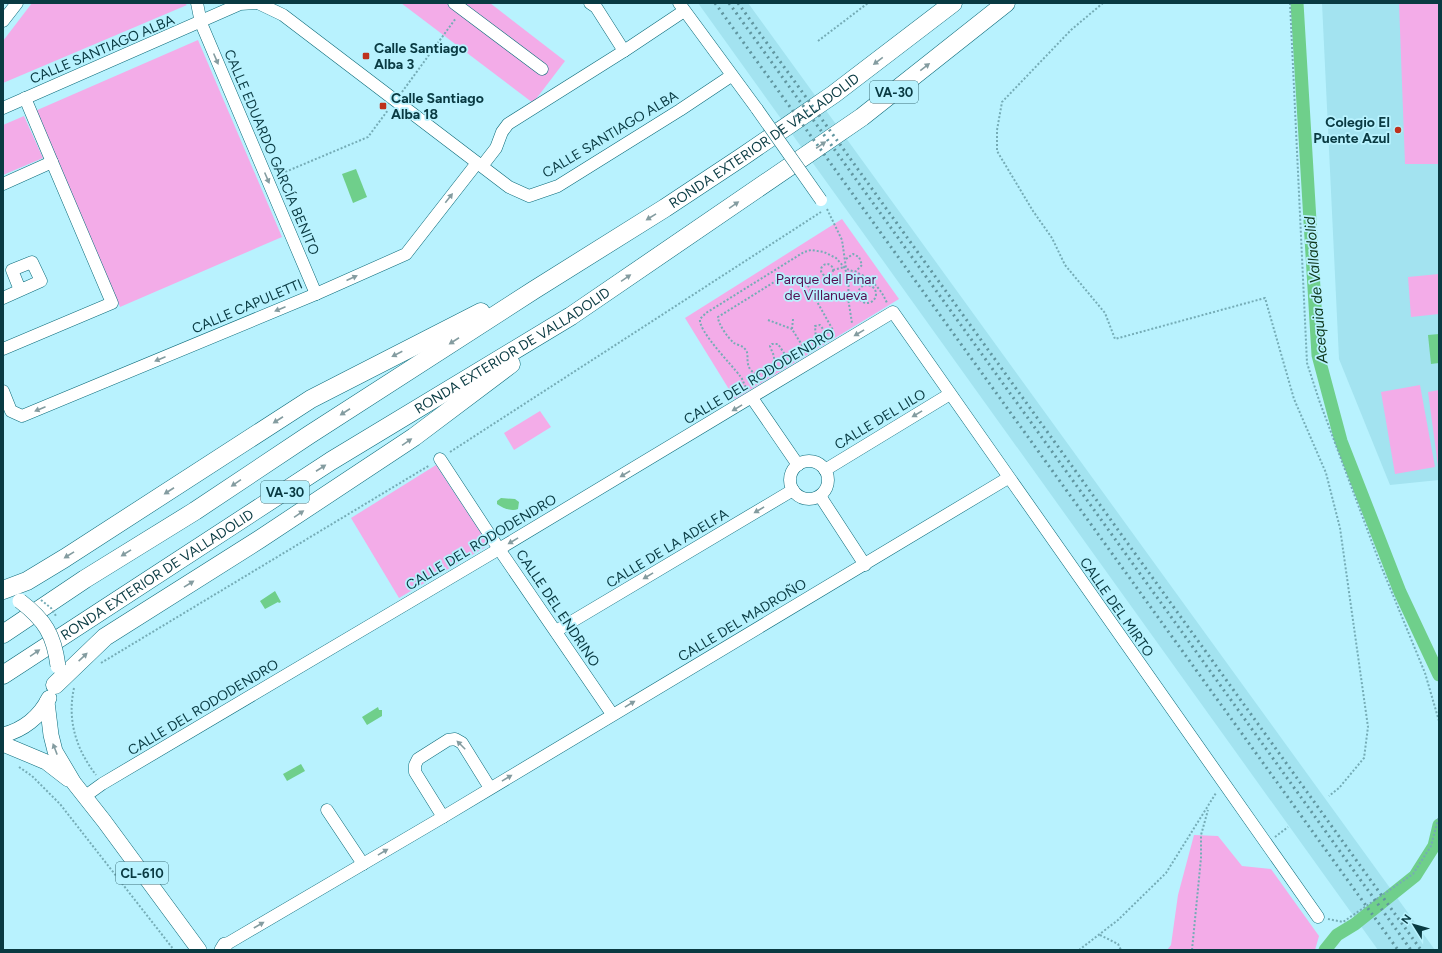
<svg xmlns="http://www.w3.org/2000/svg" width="1442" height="953" viewBox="0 0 1442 953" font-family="Figtree,sans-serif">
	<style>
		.built { fill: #a3e3f0 }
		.green { fill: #f3ace8 }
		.water { fill: #6fcf8b }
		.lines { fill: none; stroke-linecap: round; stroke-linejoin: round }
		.canal { stroke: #6fcf8b; stroke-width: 13 }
		.minor-casing { stroke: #0a6a79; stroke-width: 13 }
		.major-casing { stroke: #0a6a79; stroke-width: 16 }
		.highway-casing { stroke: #0a6a79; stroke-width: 19 }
		.path { stroke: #75acb6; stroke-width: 2; stroke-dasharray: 2 2; stroke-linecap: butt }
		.minor { stroke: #fff; stroke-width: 12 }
		.major { stroke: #fff; stroke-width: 15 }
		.highway { stroke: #fff; stroke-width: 18 }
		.rail { stroke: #60959f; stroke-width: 3; stroke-dasharray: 2 4; stroke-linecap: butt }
		.minor-bridge-casing { stroke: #0a6a79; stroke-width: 13; stroke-linecap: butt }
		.major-bridge-casing { stroke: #0a6a79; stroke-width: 16; stroke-linecap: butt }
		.path-bridge { stroke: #75acb6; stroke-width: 2; stroke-dasharray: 2 2; stroke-linecap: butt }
		.minor-bridge { stroke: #fff; stroke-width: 12 }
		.major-bridge { stroke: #fff; stroke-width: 15 }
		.oneway { fill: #849ca0 }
		.poi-dot { fill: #be321d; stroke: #b8f2fe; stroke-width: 1.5 }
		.labels { text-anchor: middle; stroke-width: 3.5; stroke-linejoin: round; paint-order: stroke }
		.shield { fill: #b8f2fe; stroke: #3e717a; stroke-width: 1 }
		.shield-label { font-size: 13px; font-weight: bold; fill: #093a42 }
		.poi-label { font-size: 14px; font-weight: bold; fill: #093a42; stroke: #b8f2fe; text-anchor: start }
		.street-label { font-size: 14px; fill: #093a42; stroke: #b8f2fe }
		.park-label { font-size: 14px; fill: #570e52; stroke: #b8f2fe }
		.water-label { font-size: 15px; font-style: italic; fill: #0e371c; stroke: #b8f2fe }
	</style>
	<rect width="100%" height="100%" fill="#b8f2fe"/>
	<g class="built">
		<polygon points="698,3 748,3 1435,950 1378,950"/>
		<polygon points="1322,3 1439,3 1439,480 1390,485 1339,359"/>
	</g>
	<g class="green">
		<polygon points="32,3 184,3 187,5 3,83 3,41"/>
		<polygon points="401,3 490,3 565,61 533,103"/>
		<polygon points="1399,3 1439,3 1439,164 1405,164"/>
		<polygon points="198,40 282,237 120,307 35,111"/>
		<polygon points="24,116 43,158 3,175 3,125"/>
		<polygon points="842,219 899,299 735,399 685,318"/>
		<polygon points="1439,274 1439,314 1411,317 1408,277"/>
		<polygon points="1420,385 1435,467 1395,474 1381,392"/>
		<polygon points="1439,390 1439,466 1438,466 1428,392"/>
		<polygon points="540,411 551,427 514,450 504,433"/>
		<polygon points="436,465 489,545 399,598 351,518"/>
		<polygon points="1194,835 1218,836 1242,866 1271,869 1319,936 1315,950 1167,950 1171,945 1178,895"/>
	</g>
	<g class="water">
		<polygon points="356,169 367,197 353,203 342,174"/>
		<polygon points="1439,334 1439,363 1431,364 1428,335"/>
		<path d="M501,498L515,499L519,502L518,509C512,512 502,508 497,504V501Z"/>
		<polygon points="275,591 281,602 279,603 278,602 265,609 260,601"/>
		<polygon points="378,707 379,710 382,710 382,716 367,725 362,717"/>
		<polygon points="301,764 305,771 287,781 283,774"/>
	</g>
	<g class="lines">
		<g class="canal">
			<polyline points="1297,3 1318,355 1341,441 1400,592 1439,675"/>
			<polyline points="1325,950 1337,935 1355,924 1415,876 1434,846 1439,825"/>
		</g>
		<g class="minor-casing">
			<g id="minor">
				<polyline points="197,3 201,23 316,294"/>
				<polyline points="258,3 283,15 509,187 529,196 558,186 680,110 731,76"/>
				<polyline points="454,3 542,69"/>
				<polyline points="590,3 596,7 624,51"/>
				<polyline points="679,3 757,109"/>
				<polyline points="3,21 17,3"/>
				<polyline points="25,98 52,162"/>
				<polyline points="3,108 240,4 257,3"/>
				<polyline points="482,166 496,148 502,132 508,124 624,51 684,11"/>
				<polyline points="3,184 52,162 112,303 3,349"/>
				<polyline points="3,298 41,281 32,262 12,270 20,290"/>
				<polyline points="3,391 11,411 22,416 316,294 406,254 477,163"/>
				<polyline points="752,398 798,465"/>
				<polyline points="440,459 499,549 612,714"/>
				<circle cx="809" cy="480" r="19"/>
				<polyline points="825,470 950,394"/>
				<polyline points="820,496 865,565"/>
				<polyline points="556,631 793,490"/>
				<polyline points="84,797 102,784 499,549 893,312 1318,917"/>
				<polyline points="327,810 363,864"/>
				<polyline points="443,817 415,772 415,765 418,759 448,740 455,739 462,743 490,788"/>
				<polyline points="225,945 443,817 1008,478"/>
			</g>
		</g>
		<g class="major-casing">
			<g id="major">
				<polyline points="47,702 51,735 55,751 74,783 104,821 199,950"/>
				<path d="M3,735C23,730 40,717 49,698"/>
				<polyline points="3,744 46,762 68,779"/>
				<polyline points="222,950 225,945"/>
			</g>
		</g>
		<g class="highway-casing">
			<g id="highway">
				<polyline points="3,590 27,581 65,558 311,399 481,312"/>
				<path id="s1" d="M3,634L85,579L195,511L309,435L534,290L665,208L742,157L834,94L953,3"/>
				<path id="s2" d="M3,675L331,461L571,316L862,117L1006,3"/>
				<polyline points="55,685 105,637 260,539 414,437 511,364"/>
			</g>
		</g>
		<g class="path">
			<polyline points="1103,3 1071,30 1002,102 997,130 997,151 1033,211 1052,238 1065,265 1105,313 1115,339 1265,298 1294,399 1326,473 1340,528 1368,727 1364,758 1339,788 1329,796"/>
			<polyline points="1290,3 1307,363 1319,400 1379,561 1425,673 1439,721"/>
			<polyline points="818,41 868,3"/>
			<polyline points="402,92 456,18"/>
			<polyline points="278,175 368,137 388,110"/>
			<path d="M827,209L842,240L846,268C851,272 854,270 858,273C872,279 881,289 887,303"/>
			<polyline points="846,259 853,254 859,257 862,265 856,271"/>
			<circle cx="827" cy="270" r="6"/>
			<polyline points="833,270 845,267"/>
			<path d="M791,278L802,279L807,284L833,330L826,333L820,325L815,326L816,340L814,345L794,358L786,356L778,344H772L770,346C771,350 774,354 774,358C774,371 758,380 750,369C745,361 750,354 745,349C742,345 737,345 734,343C728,338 718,324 718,317L779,279Z"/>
			<circle cx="867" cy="294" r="9"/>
			<polyline points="793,319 792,329 805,350"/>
			<polyline points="768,320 792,329"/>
			<path d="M746,387C743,383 743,379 740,376C732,365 698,331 700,319L706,313L804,252L811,250L824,252L836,258L844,267L849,278L848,298L852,323"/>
			<polyline points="450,452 821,212"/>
			<polyline points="101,663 430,465"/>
			<path d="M74,688C67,720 76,749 96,775"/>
			<polyline points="19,767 32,776 60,804 174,950"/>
			<polyline points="1275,837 1288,827"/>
			<polyline points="1328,919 1343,922 1413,874 1431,846 1439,816"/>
			<polyline points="1100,935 1118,944 1121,950"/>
			<polyline points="1079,950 1118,920 1166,873 1216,793"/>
			<polyline points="1192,950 1201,858 1201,835 1208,810"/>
		</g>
		<use href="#minor" class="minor"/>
		<use href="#major" class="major"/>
		<use href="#highway" class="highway"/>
		<g class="rail">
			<polyline points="715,3 1398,950"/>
			<polyline points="729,3 1411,950"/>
			<polyline points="738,3 1421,950"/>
		</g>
		<g class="minor-bridge-casing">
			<polyline id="minor-bridge" points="757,109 821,200"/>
		</g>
		<g class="major-bridge-casing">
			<path id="major-bridge" d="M20,601C45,620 54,635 58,666"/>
		</g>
		<polyline class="path-bridge" points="41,600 51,608 56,616"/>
		<use href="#minor-bridge" class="minor-bridge"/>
		<use href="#major-bridge" class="major-bridge"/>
	</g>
	<defs><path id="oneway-solid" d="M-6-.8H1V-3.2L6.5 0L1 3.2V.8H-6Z"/></defs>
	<g class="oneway">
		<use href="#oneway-solid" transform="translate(216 59) rotate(67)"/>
		<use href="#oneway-solid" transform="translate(878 61) rotate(143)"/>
		<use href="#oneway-solid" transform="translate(925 67) rotate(-38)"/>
		<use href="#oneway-solid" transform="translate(821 145) rotate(-35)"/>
		<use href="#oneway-solid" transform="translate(267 178) rotate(67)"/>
		<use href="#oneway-solid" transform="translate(449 198) rotate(-52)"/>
		<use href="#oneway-solid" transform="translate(734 205) rotate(-35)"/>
		<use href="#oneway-solid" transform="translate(651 217) rotate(148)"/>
		<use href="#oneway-solid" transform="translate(352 278) rotate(-24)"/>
		<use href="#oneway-solid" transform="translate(626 278) rotate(-34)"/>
		<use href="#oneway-solid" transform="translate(280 309) rotate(157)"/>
		<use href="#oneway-solid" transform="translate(859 333) rotate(149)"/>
		<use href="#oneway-solid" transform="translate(454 341) rotate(147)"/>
		<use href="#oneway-solid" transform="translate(397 354) rotate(153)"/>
		<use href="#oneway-solid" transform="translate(160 359) rotate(157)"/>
		<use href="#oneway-solid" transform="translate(737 408) rotate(149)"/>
		<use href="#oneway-solid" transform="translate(40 409) rotate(157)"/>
		<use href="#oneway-solid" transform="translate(345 412) rotate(147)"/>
		<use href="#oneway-solid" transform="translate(917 414) rotate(149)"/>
		<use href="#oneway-solid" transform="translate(278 420) rotate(147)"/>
		<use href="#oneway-solid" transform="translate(407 442) rotate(-34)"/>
		<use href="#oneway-solid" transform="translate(321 468) rotate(-33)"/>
		<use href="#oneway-solid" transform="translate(625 474) rotate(149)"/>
		<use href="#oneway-solid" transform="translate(236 483) rotate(146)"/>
		<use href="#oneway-solid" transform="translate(169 491) rotate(147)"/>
		<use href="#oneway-solid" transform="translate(759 510) rotate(149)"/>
		<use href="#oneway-solid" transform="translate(299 514) rotate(-34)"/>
		<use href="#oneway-solid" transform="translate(513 541) rotate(149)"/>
		<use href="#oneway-solid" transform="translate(126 553) rotate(148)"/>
		<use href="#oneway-solid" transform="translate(69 555) rotate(148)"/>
		<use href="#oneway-solid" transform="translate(648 576) rotate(149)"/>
		<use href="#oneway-solid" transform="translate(189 584) rotate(-32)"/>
		<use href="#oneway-solid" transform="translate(35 653) rotate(-34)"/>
		<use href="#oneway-solid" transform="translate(83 657) rotate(-43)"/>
		<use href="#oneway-solid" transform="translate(630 704) rotate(-31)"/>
		<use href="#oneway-solid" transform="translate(461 745) rotate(-135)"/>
		<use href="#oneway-solid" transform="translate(55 749) rotate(-111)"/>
		<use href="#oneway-solid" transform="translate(507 778) rotate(-31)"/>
		<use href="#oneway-solid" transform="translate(383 852) rotate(-31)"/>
		<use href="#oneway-solid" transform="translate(259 925) rotate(-30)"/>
	</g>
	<g class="poi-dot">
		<rect x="362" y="52" width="8" height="8" rx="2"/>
		<rect x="379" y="102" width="8" height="8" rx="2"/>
		<circle cx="1398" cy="130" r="4"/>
	</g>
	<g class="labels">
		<g class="shield">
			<rect x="870" y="81" width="48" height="22" rx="3"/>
			<rect x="261" y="481" width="48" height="22" rx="3"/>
			<rect x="116" y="862" width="52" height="22" rx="3"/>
		</g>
		<g class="shield-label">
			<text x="894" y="97">VA-30</text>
			<text x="285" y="497">VA-30</text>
			<text x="142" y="878">CL-610</text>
		</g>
		<g class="poi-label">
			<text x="374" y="53">Calle Santiago<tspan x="374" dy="16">Alba 3</tspan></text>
			<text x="391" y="103">Calle Santiago<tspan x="391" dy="16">Alba 18</tspan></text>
			<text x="1390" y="127" text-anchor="end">Colegio El<tspan x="1390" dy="16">Puente Azul</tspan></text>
		</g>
		<g class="street-label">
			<text transform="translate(102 49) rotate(-23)" y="5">CALLE SANTIAGO ALBA</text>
			<text transform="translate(610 134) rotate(-31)" y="5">CALLE SANTIAGO ALBA</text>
			<text dy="5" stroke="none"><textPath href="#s1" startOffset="907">RONDA EXTERIOR DE VALLADOLID</textPath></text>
			<text transform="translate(272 152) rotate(67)" y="5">CALLE EDUARDO GARCÍA BENITO</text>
			<text transform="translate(247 306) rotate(-23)" y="5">CALLE CAPULETTI</text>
			<text dy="5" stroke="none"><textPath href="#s2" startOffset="604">RONDA EXTERIOR DE VALLADOLID</textPath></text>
			<text transform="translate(759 376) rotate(-31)" y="5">CALLE DEL RODODENDRO</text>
			<text transform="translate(880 419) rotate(-31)" y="5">CALLE DEL LILO</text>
			<text transform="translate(481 542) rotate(-31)" y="5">CALLE DEL RODODENDRO</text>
			<text transform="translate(667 548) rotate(-31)" y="5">CALLE DE LA ADELFA</text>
			<text dy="5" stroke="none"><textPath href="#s2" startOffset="184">RONDA EXTERIOR DE VALLADOLID</textPath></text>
			<text transform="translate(1117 607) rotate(55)" y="5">CALLE DEL MIRTO</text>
			<text transform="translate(558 608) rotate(56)" y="5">CALLE DEL ENDRINO</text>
			<text transform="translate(742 620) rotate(-31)" y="5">CALLE DEL MADROÑO</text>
			<text transform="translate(203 707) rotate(-31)" y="5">CALLE DEL RODODENDRO</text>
		</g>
		<g class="park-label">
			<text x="826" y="284">Parque del Pinar<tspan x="826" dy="16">de Villanueva</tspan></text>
		</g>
		<g class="water-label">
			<text transform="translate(1316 290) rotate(-95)" y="5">Acequia de Valladolid</text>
		</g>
	</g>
	<rect width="1442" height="953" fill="none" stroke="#093a42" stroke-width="8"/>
	<g transform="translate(1414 925) rotate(307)" stroke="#b8f2fe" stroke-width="3" paint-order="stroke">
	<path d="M0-3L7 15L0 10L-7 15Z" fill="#093a42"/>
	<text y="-6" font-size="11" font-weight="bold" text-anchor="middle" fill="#093a42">N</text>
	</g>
</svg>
